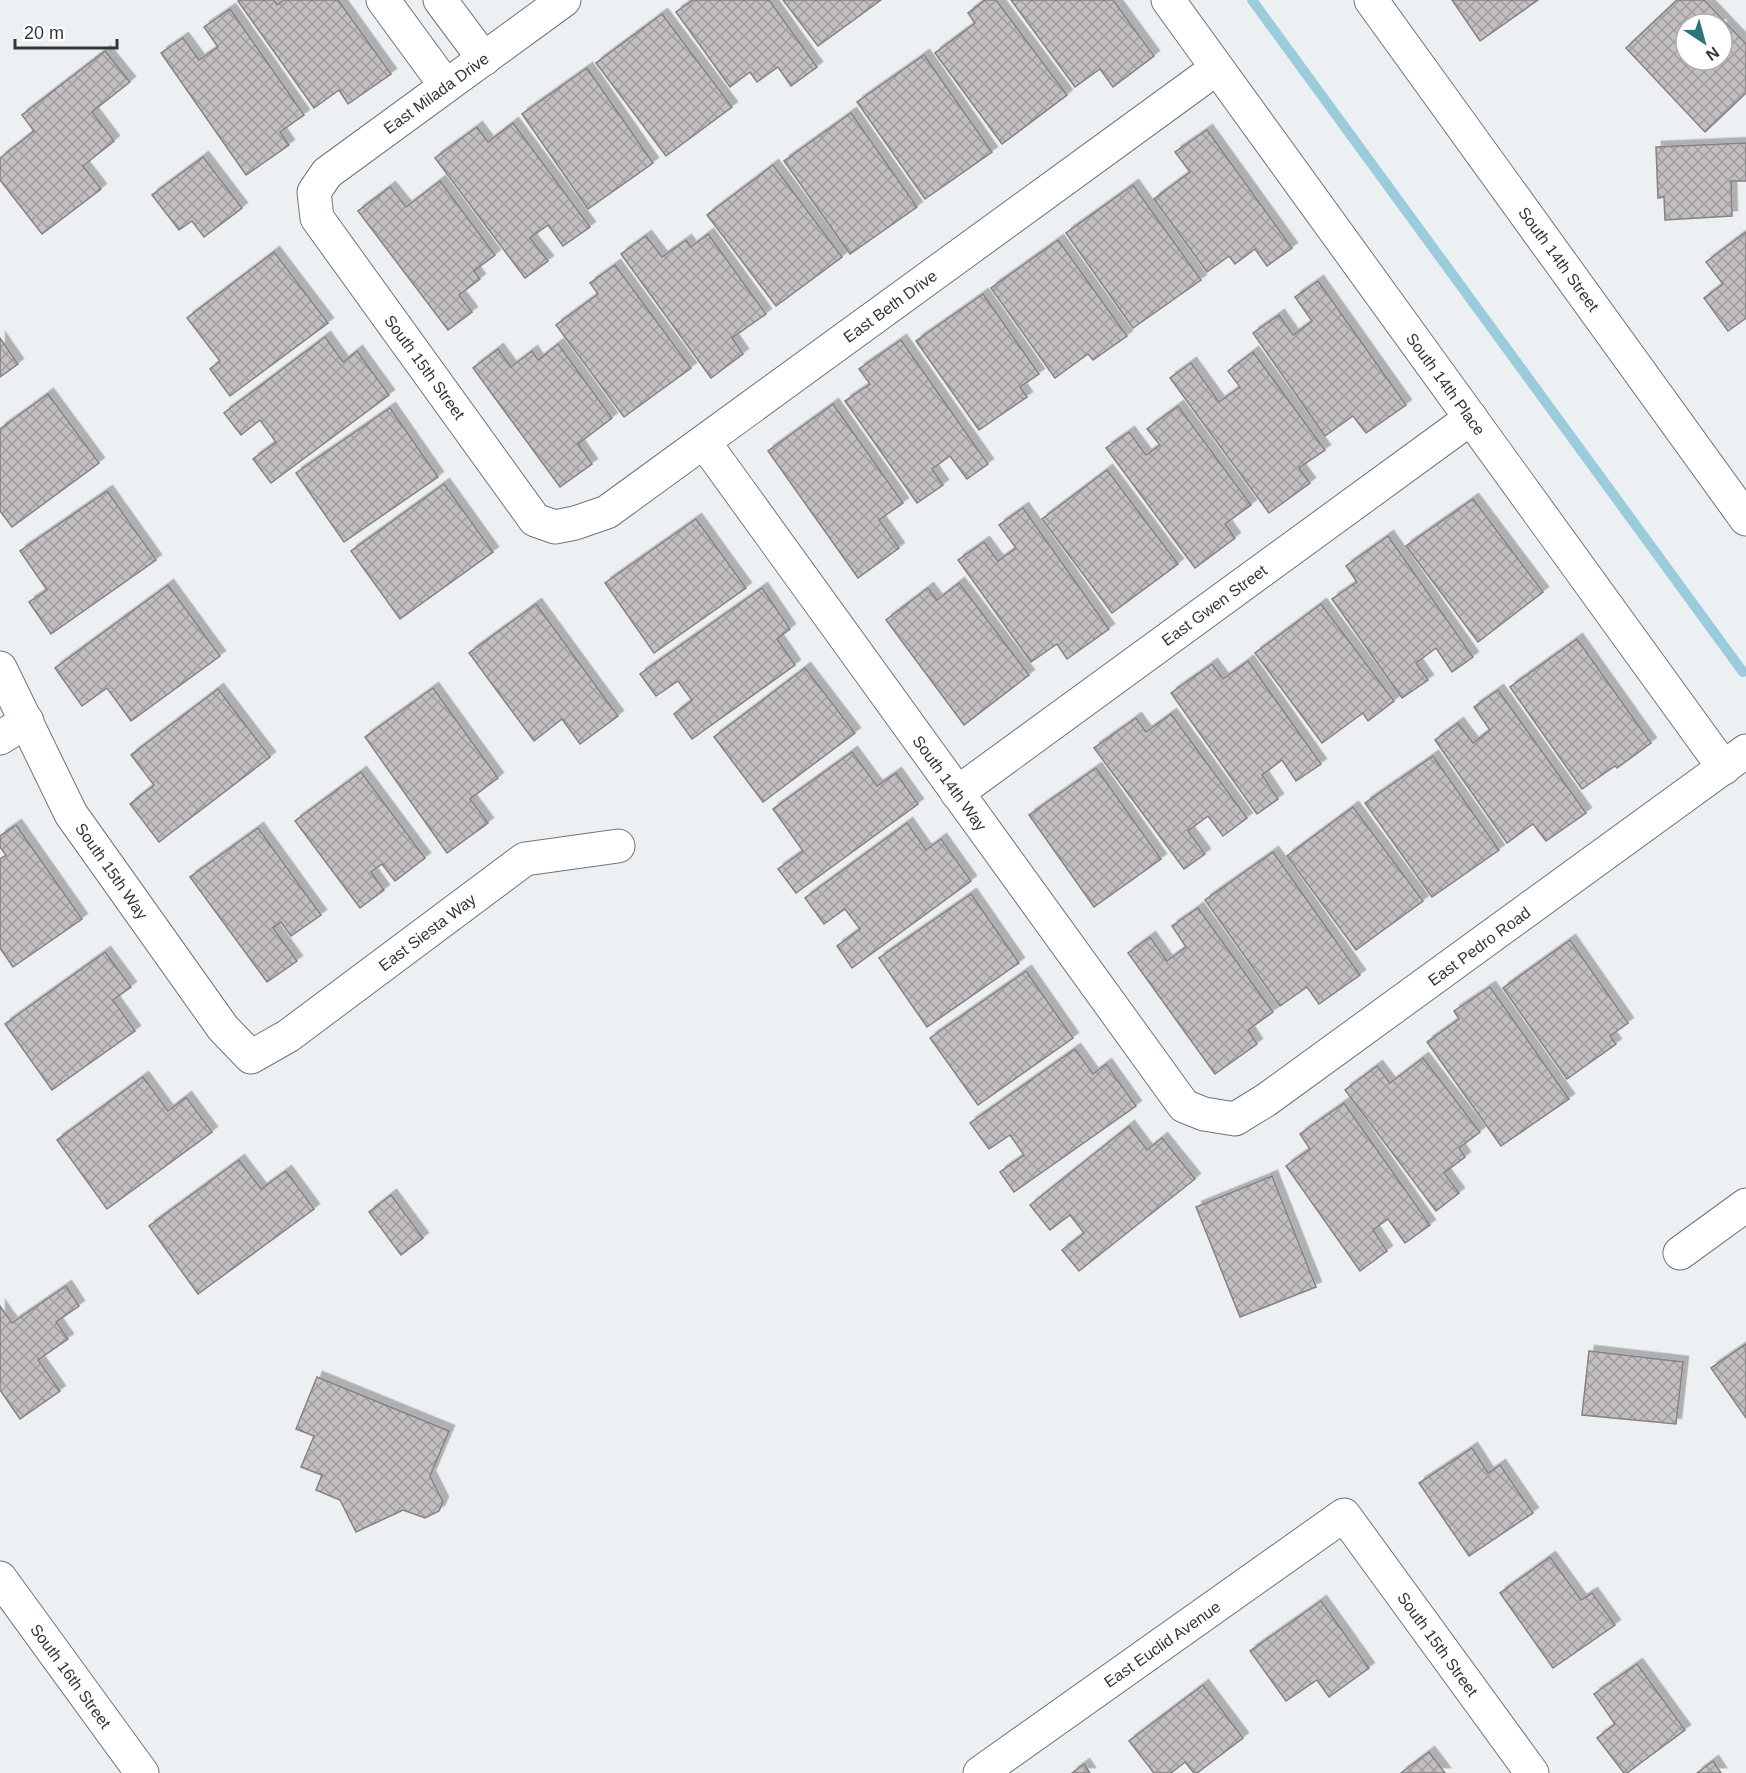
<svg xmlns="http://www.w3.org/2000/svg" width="1746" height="1773" viewBox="0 0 1746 1773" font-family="Helvetica,sans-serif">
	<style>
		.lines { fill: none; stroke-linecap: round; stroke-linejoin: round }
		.stream { stroke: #9bccdb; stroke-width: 10 }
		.building { fill: url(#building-cross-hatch); stroke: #868283; stroke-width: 1.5; fill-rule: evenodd; filter: url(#shadow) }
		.street-casing { stroke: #727477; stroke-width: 35 }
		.secondary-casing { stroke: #727477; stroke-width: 35 }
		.street { stroke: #fff; stroke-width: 33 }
		.secondary { stroke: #fff; stroke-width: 33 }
		.labels { text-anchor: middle; stroke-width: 4.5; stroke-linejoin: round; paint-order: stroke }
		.street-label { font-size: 16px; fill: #353637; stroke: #fff }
	</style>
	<defs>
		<pattern id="building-cross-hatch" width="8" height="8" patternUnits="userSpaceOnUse" patternTransform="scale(1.5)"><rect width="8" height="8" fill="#c3bfc0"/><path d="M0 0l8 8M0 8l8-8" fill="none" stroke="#9f9c9d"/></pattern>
		<filter id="shadow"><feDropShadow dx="5.5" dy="-5.5" stdDeviation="0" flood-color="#0004"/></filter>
	</defs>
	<rect width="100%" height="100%" fill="#edf0f3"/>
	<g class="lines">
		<polyline class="stream" points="1252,0 1743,672"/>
	</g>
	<g class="building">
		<polygon points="240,0 274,0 277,5 284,0 338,0 391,74 348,104 339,90 314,108 238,1"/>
		<polygon points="693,0 769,0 817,67 791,86 778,67 757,82 750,72 730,87 676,12"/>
		<polygon points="783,0 881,0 818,46"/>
		<polygon points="985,0 996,0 1067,95 1002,144 935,53 975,23 968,13"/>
		<polygon points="1011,0 1113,0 1154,56 1113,87 1100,69 1075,87"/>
		<polygon points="1452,0 1538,0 1480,41"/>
		<path d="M1677,0H1704L1746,44V93L1705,132L1626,48ZM1686,24H1722V60H1686Z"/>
		<polygon points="230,9 304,115 280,132 289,145 246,175 161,53 183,38 199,60 218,47 204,27"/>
		<polygon points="662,14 732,107 666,156 596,63"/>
		<polygon points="105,51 130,82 92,112 114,141 83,166 101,189 42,234 0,180 0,158 34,131 22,115"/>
		<polygon points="924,55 992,152 925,199 857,102"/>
		<polygon points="587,68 653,163 588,209 522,114"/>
		<polygon points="851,113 917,207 850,254 784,161"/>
		<polygon points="513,123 590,227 563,246 548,225 530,238 548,261 525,278 435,158 477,127 488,142"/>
		<polygon points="1207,130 1292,248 1267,266 1255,249 1235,264 1229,256 1207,272 1154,199 1190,172 1175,152"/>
		<polygon points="1746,143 1746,181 1731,181 1732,216 1665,220 1664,197 1658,198 1656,147"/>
		<polygon points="203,157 242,208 204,237 192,221 179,230 152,195"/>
		<polygon points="773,165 842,257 776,306 707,215"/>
		<polygon points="440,181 495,255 474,271 480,279 459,295 472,312 448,330 358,211 390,187 406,207"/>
		<polygon points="1133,185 1201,280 1133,328 1066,233"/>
		<polygon points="1746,232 1746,318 1728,331 1704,298 1723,284 1706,262"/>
		<polygon points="708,234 766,314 732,338 743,354 711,378 621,254 646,236 662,257 686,240 691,247"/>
		<polygon points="1058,240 1127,336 1093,360 1088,354 1055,378 991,288"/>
		<polygon points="274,252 328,323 230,396 210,369 220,361 187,318"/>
		<polygon points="615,265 691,368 624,417 556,325 598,294 590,283"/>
		<polygon points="1318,281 1406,405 1366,433 1353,416 1325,436 1253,333 1279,315 1293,335 1312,321 1295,297"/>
		<polygon points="983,294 1039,374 1020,387 1027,397 979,430 916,341"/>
		<polygon points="325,337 343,362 357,351 389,395 271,483 253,459 276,442 260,420 241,435 224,413"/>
		<polygon points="0,338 18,364 0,377"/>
		<polygon points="901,340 988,464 967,479 950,456 932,469 943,485 917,503 845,401 870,384 859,369"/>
		<polygon points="558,344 612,418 578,444 592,464 560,487 473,368 498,349 511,367 532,351 538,360"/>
		<polygon points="1253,352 1325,450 1299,468 1310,483 1269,513 1170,378 1191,363 1219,402 1240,387 1228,371"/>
		<polygon points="48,394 99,463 12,527 0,511 0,429"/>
		<polygon points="833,404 903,503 879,520 899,548 858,578 768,451"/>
		<polygon points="1178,406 1251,505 1225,524 1235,538 1195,568 1106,448 1129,432 1146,455 1160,445 1147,429"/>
		<polygon points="390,408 438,477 344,542 296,473"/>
		<polygon points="1107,470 1178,564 1112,613 1042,519"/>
		<polygon points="444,484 493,552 400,619 351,551"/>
		<polygon points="107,491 156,560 51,634 29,602 47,590 20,551"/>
		<polygon points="1473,499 1543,592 1478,642 1406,546"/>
		<polygon points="1023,508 1109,629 1067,659 1057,644 1031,662 958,560 984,542 998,561 1016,548 999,525"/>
		<polygon points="696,519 746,588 654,653 605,583"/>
		<polygon points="1388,536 1473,657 1452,672 1436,648 1416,663 1428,680 1402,698 1332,599 1357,582 1346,566"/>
		<polygon points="959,583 1029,675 964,725 886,620 928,588 937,600"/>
		<polygon points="168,585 220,656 131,721 107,688 82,706 55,668"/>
		<polygon points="762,588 790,629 777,639 795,665 692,739 674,714 692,700 678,681 656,696 640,674"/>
		<polygon points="536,604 618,716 580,744 562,719 534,741 469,653"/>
		<polygon points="1321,604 1394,701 1368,721 1363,713 1322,743 1255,653"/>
		<polygon points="1577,639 1651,743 1617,768 1615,766 1582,789 1510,687"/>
		<polygon points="1248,661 1321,764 1296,781 1282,760 1262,775 1278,799 1257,814 1171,693 1212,664 1223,679"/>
		<polygon points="805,668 855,733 763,802 714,737"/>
		<polygon points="433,688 498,778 470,799 488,823 447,853 365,737"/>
		<polygon points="218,689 270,757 159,842 130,804 154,785 131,755"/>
		<polygon points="1498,690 1586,813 1546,841 1533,824 1507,843 1435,740 1458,723 1473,743 1490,730 1474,707"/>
		<polygon points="1171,714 1247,818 1223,836 1208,816 1188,831 1205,854 1184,869 1094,748 1136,718 1146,732"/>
		<polygon points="852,752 877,786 896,773 918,804 796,893 778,869 803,851 773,809"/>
		<polygon points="1433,756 1499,850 1432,897 1365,803"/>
		<polygon points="1096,768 1161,859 1094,907 1029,815"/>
		<polygon points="361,772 425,858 395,881 382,864 371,872 384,890 360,908 295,821"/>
		<polygon points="1353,807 1423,901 1356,950 1287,856"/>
		<polygon points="907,823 926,850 941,839 971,881 852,968 837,946 860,929 845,909 824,924 805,898"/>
		<polygon points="16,825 82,919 13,967 0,948 0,859 6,855 0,847 0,836"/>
		<polygon points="258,828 321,915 291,936 281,922 273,928 297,961 267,982 190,877"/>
		<polygon points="1273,852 1360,975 1319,1004 1307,987 1280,1006 1205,900"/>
		<polygon points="971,894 1019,963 927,1027 879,958"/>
		<polygon points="1198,908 1273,1012 1248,1030 1257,1044 1215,1074 1128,953 1150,937 1167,961 1186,947 1172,926"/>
		<polygon points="1570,940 1628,1023 1610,1036 1616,1044 1567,1079 1503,988"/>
		<polygon points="105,952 131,987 113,1000 135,1031 52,1090 5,1024"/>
		<polygon points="1026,971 1073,1038 978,1105 930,1038"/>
		<polygon points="1490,987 1569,1099 1501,1146 1427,1042 1459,1019 1454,1011"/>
		<polygon points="1075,1049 1093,1074 1106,1064 1136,1106 1014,1192 1000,1172 1024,1155 1010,1135 989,1149 970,1123"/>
		<polygon points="1423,1058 1480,1132 1459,1148 1465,1157 1444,1173 1459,1193 1436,1211 1345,1090 1377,1066 1390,1083"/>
		<polygon points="143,1077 168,1111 186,1097 212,1132 107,1209 57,1140"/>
		<polygon points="1344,1103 1430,1225 1405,1243 1388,1219 1373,1230 1387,1251 1360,1271 1286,1166 1310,1149 1300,1134"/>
		<polygon points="1129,1126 1147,1150 1162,1138 1195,1179 1079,1271 1062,1250 1084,1233 1070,1215 1050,1230 1030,1205"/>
		<polygon points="239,1160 261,1189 286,1171 314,1209 198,1294 149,1226"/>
		<polygon points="1272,1176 1316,1287 1240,1317 1196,1207"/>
		<polygon points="391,1195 423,1238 401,1255 369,1212"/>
		<polygon points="66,1286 79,1306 56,1322 68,1339 38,1360 60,1391 20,1419 0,1390 0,1306 12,1323"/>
		<polygon points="1746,1344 1746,1418 1711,1368"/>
		<polygon points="1589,1351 1683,1362 1676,1424 1582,1415"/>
		<polygon points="317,1377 449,1431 430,1476 443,1502 439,1511 425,1518 403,1510 356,1532 340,1500 316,1490 322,1475 301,1467 314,1436 296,1429"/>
		<polygon points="1472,1448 1488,1473 1500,1465 1533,1513 1469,1556 1419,1483"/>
		<polygon points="1550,1557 1581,1600 1592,1593 1615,1625 1553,1668 1500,1593"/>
		<polygon points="1321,1601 1369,1668 1329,1697 1317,1680 1286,1701 1250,1651"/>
		<polygon points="1637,1664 1685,1730 1627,1773 1624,1773 1597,1738 1615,1724 1594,1694"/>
		<polygon points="1203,1685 1243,1738 1197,1773 1194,1773 1185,1762 1171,1773 1154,1773 1129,1741"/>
		<polygon points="1429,1752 1445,1773 1401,1773"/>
		<polygon points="1713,1761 1721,1773 1697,1773"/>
		<polygon points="1084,1764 1090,1773 1072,1773"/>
	</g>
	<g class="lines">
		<g class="street-casing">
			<g id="street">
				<polyline points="383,0 446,86"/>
				<polyline points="440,0 484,59"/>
				<polyline points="564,0 327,173 314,192 317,218 535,520 555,527 575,523 607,512 1217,68"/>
				<polyline points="1168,0 1724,768"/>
				<polyline points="1371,0 1746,519"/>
				<polyline points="704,442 1184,1106 1204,1114 1235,1119 1266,1100 1746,751"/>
				<polyline points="0,668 71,814 223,1028 251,1057 288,1036 525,859 618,846"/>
				<polyline points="0,738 27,721"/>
				<polyline points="957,793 1471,418"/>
				<polyline points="1680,1253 1746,1205"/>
				<polyline points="980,1773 1344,1515 1532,1773"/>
			</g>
		</g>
		<g class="secondary-casing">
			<polyline id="secondary" points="0,1578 142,1773"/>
		</g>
		<use href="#street" class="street"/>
		<use href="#secondary" class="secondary"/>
	</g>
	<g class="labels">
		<g class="street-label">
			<text transform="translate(436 93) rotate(-36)" y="6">East Milada Drive</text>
			<text transform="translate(1559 259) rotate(54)" y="6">South 14th Street</text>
			<text transform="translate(890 306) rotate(-36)" y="6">East Beth Drive</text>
			<text transform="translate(425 367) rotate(54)" y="6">South 15th Street</text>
			<text transform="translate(1446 384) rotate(54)" y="6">South 14th Place</text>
			<text transform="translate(1214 605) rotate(-36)" y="6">East Gwen Street</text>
			<text transform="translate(950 783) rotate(54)" y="6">South 14th Way</text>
			<text transform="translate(112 871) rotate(55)" y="6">South 15th Way</text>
			<text transform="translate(427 932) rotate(-37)" y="6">East Siesta Way</text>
			<text transform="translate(1479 946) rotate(-36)" y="6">East Pedro Road</text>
			<text transform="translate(1162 1644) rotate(-35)" y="6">East Euclid Avenue</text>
			<text transform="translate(1438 1644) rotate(54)" y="6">South 15th Street</text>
			<text transform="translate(71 1676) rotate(54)" y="6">South 16th Street</text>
		</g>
	</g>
	<g transform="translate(1704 42) rotate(144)"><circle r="28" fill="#ffffff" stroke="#aeafaf" stroke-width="1.5"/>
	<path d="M0-4.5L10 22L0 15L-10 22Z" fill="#2c747e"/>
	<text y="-9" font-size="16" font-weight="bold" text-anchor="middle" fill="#353637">N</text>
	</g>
	<path d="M15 39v9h102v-9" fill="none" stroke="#353637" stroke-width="3"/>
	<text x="24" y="39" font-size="18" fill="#353637" stroke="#ffffff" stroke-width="4.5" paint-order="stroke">20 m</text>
</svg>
